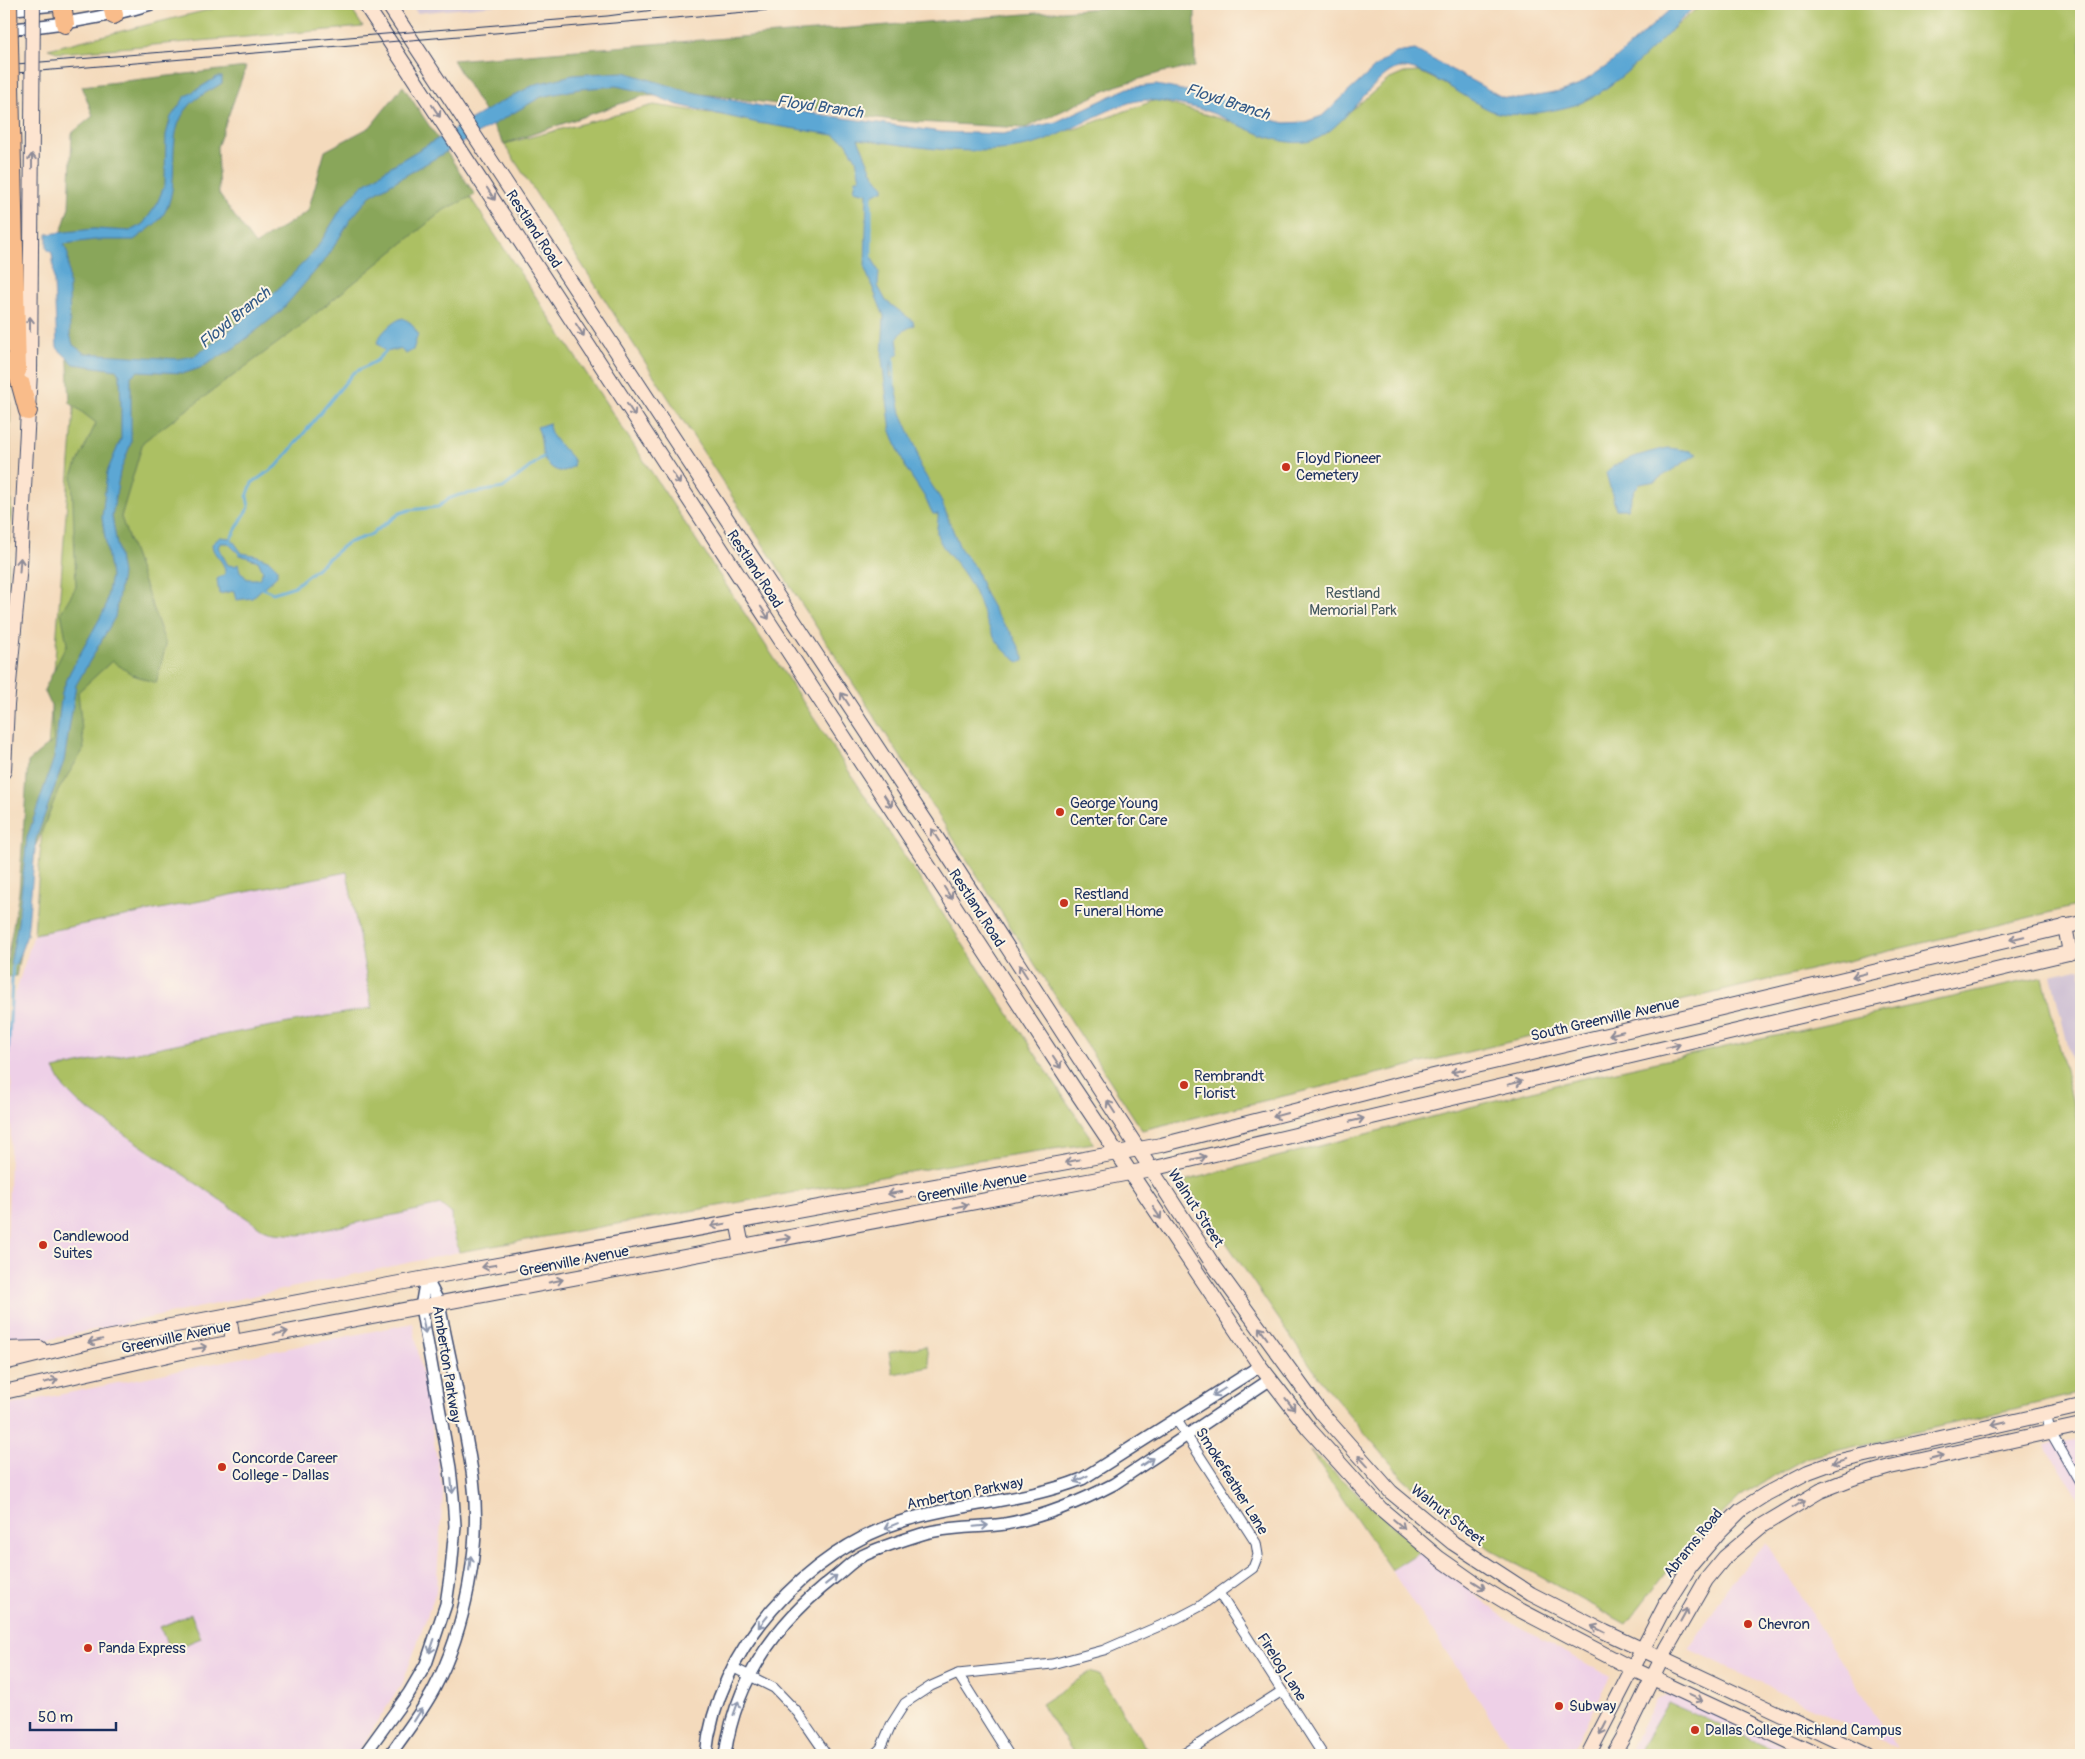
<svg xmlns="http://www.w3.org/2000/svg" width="2085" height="1759" viewBox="0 0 2085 1759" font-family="Pangolin,sans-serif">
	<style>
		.built { fill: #eed0e7 }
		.industrial { fill: #ccbed3 }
		.green { fill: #acc064; stroke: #647861 }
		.forest { fill: #89a65a; stroke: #526a5c }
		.water { fill: #5ca7d4; stroke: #3c6b99; fill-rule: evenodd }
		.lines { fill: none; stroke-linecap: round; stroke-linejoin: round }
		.stream { stroke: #5ca7d4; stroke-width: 3 }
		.minor-casing { stroke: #3c496c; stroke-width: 11 }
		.tertiary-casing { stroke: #3c496c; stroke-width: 14 }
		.secondary-casing { stroke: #3c496c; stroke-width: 16 }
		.motorway-casing { stroke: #3c496c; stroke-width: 20 }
		.minor { stroke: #fff; stroke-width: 9 }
		.tertiary { stroke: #fff; stroke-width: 11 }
		.secondary { stroke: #fde4d0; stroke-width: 14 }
		.motorway { stroke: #f9bc8a; stroke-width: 18 }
		.tram { stroke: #1b2f5e; stroke-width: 1 }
		.secondary-bridge-casing { stroke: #3c496c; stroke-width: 16; stroke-linecap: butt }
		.motorway-bridge-casing { stroke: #3c496c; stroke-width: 20; stroke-linecap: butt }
		.secondary-bridge { stroke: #fde4d0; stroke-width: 14 }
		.motorway-bridge { stroke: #f9bc8a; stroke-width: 18 }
		.oneway { stroke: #8c8a97 }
		.oneway2 { stroke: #8d97ae }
		.poi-dot { fill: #c8321e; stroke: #fcf5e5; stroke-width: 2 }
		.labels { text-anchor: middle; stroke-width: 4; stroke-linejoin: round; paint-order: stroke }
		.street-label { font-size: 15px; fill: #1b2f5e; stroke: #fcf5e5 }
		.poi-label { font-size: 15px; fill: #1b2f5e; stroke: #fcf5e5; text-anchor: start }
		.park-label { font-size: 15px; fill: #465a60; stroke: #fcf5e5 }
		.water-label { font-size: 16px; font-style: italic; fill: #325987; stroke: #fcf5e5 }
	</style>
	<rect width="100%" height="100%" fill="#fcf5e5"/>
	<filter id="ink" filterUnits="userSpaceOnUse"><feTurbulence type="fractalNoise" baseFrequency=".02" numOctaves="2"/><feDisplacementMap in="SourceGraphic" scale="10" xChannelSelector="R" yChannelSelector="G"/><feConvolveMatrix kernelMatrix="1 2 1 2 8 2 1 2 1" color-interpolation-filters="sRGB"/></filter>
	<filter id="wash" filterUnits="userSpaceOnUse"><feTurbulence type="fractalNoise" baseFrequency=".0096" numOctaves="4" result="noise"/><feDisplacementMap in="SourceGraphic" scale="20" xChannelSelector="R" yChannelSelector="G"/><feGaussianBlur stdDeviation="1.12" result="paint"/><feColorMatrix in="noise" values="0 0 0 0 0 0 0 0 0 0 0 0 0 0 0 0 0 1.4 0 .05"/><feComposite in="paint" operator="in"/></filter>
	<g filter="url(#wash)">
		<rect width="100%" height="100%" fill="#f4dabc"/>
		<g class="built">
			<polygon points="347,872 373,1008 200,1039 58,1079 79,1103 261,1228 274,1233 300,1235 441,1205 452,1214 453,1230 459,1252 4,1349 12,1093 8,1047 11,1006 34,934"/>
			<polygon points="413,1323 443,1492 436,1592 403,1682 361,1747 358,1755 4,1755 4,1406"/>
			<polygon points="2081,1439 2081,1503 2045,1445"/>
			<polygon points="1767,1543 1897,1748 1689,1649 1732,1580"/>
			<polygon points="1421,1551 1508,1621 1611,1677 1576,1744 1568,1755 1516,1755 1391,1570"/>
			<polygon points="1667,1695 1697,1705 1801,1755 1627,1755 1656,1699"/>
		</g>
		<g class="industrial">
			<polygon points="411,4 506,4 417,13"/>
			<polygon points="2081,968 2081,1100 2051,975"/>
		</g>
		<g class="green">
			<polygon points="221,4 348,4 363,27 60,53 48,49 212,9"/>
			<polygon points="1702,4 2081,4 2081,905 1142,1130 504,144 654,105 952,148 1012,144 1078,128 1156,100 1286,138 1319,137 1388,80 1404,73 1420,72 1501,112 1608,84"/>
			<polygon points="4,154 9,264 11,514 4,643"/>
			<polygon points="443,156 1094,1143 977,1160 459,1252 453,1230 452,1214 441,1205 300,1235 274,1233 261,1228 79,1103 64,1088 54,1069 200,1039 372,1008 347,872 34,934 77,370"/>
			<polygon points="2043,977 2081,1137 2081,1393 1806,1458 1743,1494 1678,1557 1626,1624 1490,1549 1404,1479 1324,1385 1184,1181 1571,1081"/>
			<polygon points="926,1346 930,1367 893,1374 889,1352"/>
			<polygon points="1310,1451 1421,1551 1391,1570"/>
			<polygon points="191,1614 201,1638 170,1651 160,1627"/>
			<polygon points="1090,1672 1099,1675 1147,1750 1138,1755 1075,1755 1041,1704"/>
			<polygon points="1668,1702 1786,1755 1637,1755"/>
		</g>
		<g class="forest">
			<polygon points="1150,4 1195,4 1195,67 1163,72 1116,86 1025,128 899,121 711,95 643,96 504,144 453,60"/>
			<polygon points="246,67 217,147 219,194 255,245 308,211 325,151 370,127 403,86 475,195 444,210 294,331 143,442 121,517 166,645 156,683 133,675 112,661 78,692 84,749 58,791 27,868 29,907 16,976 4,977 19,892 28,762 53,741 51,705 44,690 67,644 61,612 76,587 72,475 96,423 70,403 61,233 69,207 72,133 93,116 82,86"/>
		</g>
		<g class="water">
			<path d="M1676,4H1697C1667,33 1614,93 1575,105C1554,111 1512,119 1492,111C1468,101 1424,65 1399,68C1376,72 1343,130 1314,140C1282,151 1241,124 1212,113C1196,107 1165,101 1148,100C1120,98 1067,135 1035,144C978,159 915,146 858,139C866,154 870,175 884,186V189L871,196L870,254L879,272L878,286L886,301L913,321L914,325L903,331L897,339L899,353L892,359L890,375L896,387L901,413L917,450L920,467L940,498L960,548L976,569L985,594L998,617L1013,635L1024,657V661L1019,662C984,640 986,606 965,575C956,561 944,552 938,537C935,529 939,521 938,514H933L924,496L905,467L891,431L882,360L884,316L865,269L867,193L854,190L856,179H860L856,159L846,142L834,135L758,123L678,105L646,92L616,86L579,89L541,97L370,196L351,219L328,256L280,312L234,348L200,368L185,373L138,371L131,376V443L120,472L112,516L122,574L115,617L76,685L64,761L36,839L27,935L16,964H10L18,922L27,838L54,758L62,692L70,672L105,609L111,576L102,518L107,472L121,439V405L120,376L117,370L74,364L57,348L53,260L52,253L47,249V234L94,229L130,231L143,224L156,206L165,184L166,135L171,117L185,97L217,77H222V83C212,90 197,96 190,105C160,136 186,185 161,218C153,227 143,233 134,240H94L64,244L68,254L70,334L73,345L84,353L177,359L195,356L225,334L271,296L315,251L343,206L362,186L388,168L497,104L536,84L573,75L624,72L691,92L761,106L941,132L1003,134L1056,122L1128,88L1156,85L1218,97L1260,117L1285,123L1305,122L1322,116L1380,63L1396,53L1415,50L1502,97L1520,99L1560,92L1577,86L1610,64Z"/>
			<path d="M403,318L411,323L418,334L413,350L406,354L400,349L386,352L377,343C379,334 394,320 403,318Z"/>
			<path d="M549,423C549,439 566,449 574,461L573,466C567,471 561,473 554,469C537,459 545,442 537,427Z"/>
			<path d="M1669,448L1690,451L1697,454L1655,481L1640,484L1635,489L1627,509H1616L1606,473C1613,461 1655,450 1669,448Z"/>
			<path d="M220,537L231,538L242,553L258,556L270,561L277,568V575L252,598L236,600L234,591L219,594L217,579L225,574C226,560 212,556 212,544ZM221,543H228L240,555L258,561L263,571L259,579H247L240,571L238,564L235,566L228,565L218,547Z"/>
		</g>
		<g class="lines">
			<g class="stream">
				<polyline points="871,192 871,263"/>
				<polyline points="893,353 894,384"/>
				<polyline points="231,538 249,507 247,497 252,483 278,465 353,373 376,361 386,351"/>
				<polyline points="262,588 273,593 295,586 347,543 370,535 400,513 409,510 438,507 448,499 459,495 503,488 543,457"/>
				<polyline points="4,1134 13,962"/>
			</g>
		</g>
	</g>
	<g filter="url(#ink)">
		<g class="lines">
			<g class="minor-casing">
				<g id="minor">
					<polyline points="2046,1413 2050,1431 2081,1485"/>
					<polyline points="1219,1593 1323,1755"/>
					<polyline points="732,1667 774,1688 798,1713 827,1755"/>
					<polyline points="958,1674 1009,1755"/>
					<polyline points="874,1755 881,1748 891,1725 905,1703 931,1686 958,1674 1052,1664 1104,1650 1178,1618 1199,1607 1253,1568 1258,1555 1256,1543 1176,1419"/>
					<polyline points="1182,1755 1282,1691"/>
				</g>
			</g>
			<g class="tertiary-casing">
				<g id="tertiary">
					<polyline points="4,10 66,4"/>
					<path d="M4,30C54,25 102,19 151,4"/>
					<polyline points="364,1755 409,1693 426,1664 446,1604 451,1570 455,1526 453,1497 450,1468 421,1307 426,1278"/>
					<path d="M390,1755C405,1733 422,1712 434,1689C465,1630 482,1545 473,1478C465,1423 452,1369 441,1314L439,1303L426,1278"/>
					<path d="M706,1755C716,1650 806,1550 906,1520C964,1502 1025,1502 1082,1479L1260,1366"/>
					<path d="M725,1755C735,1681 777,1622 835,1577C844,1570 852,1561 862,1556C880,1547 903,1540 922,1534C949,1526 977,1528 1005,1524C1043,1517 1080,1502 1114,1484L1271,1379"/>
				</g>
			</g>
			<g class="secondary-casing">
				<g id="secondary">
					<polyline points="365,4 1073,1087 1260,1366 1309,1429 1380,1508 1439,1558 1476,1584 1514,1607 1633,1669 1818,1755"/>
					<polyline points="388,4 938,840 1212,1263 1322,1414 1391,1492 1453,1543 1531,1594 1605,1632 1867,1755"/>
					<polyline points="4,771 7,705 20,565 30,372"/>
					<polyline points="2065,926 2070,953"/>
					<polyline points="737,1221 742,1246"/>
					<polyline points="229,1315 233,1342"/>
					<polyline points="4,1349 40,1348"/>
					<polyline points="4,1363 101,1339 426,1278 1161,1145 1404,1083 2081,923"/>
					<polyline points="4,1392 186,1351 1151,1169 2081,950"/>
					<polyline points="1588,1755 1666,1604 1691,1565 1719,1532 1741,1510 1766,1494 1808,1472 1835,1462 2081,1406"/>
					<polyline points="1613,1755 1624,1736 1667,1648 1706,1580 1725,1557 1763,1525 1820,1491 1853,1478 1890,1467 2081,1425"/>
				</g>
			</g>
			<g class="motorway-casing">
				<g id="motorway">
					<polyline points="62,4 65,24"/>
					<polyline points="112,4 114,15"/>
					<polyline points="17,371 28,411"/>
				</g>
			</g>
			<use href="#minor" class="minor"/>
			<use href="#tertiary" class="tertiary"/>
			<use href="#secondary" class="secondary"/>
			<use href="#motorway" class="motorway"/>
			<g class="tram">
				<polyline points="4,65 607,16 701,4"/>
				<polyline points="4,74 842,4"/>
			</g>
			<g class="secondary-bridge-casing">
				<polyline id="secondary-bridge" points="30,372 33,4"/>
			</g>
			<g class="motorway-bridge-casing">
				<polyline id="motorway-bridge" points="8,4 17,371"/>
			</g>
			<use href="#secondary-bridge" class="secondary-bridge"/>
			<use href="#motorway-bridge" class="motorway-bridge"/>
		</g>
		<defs><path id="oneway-shaft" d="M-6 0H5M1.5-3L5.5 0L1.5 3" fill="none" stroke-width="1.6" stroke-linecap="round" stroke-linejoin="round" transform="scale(1.25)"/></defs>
		<g class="oneway">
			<use href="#oneway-shaft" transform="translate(436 111) rotate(56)"/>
			<use href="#oneway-shaft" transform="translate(32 161) rotate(-90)"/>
			<use href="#oneway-shaft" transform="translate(491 194) rotate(57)"/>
			<use href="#oneway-shaft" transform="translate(30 324) rotate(-90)"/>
			<use href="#oneway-shaft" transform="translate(580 330) rotate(57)"/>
			<use href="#oneway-shaft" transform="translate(631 410) rotate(57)"/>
			<use href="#oneway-shaft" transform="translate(676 478) rotate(57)"/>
			<use href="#oneway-shaft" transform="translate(20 565) rotate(-86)"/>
			<use href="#oneway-shaft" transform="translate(765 613) rotate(57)"/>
			<use href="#oneway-shaft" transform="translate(845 699) rotate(-123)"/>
			<use href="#oneway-shaft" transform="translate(888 801) rotate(57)"/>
			<use href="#oneway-shaft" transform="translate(935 835) rotate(-123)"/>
			<use href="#oneway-shaft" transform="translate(948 893) rotate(57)"/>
			<use href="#oneway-shaft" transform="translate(2017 938) rotate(167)"/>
			<use href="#oneway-shaft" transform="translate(1023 971) rotate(-123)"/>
			<use href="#oneway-shaft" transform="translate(1859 975) rotate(167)"/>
			<use href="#oneway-shaft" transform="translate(1616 1033) rotate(167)"/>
			<use href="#oneway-shaft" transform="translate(1673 1046) rotate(-13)"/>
			<use href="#oneway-shaft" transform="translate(1057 1062) rotate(57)"/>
			<use href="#oneway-shaft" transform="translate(1458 1071) rotate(167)"/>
			<use href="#oneway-shaft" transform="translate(1515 1083) rotate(-13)"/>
			<use href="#oneway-shaft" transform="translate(1111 1107) rotate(-123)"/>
			<use href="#oneway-shaft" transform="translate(1280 1115) rotate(165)"/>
			<use href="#oneway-shaft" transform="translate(1357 1120) rotate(-13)"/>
			<use href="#oneway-shaft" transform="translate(1199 1158) rotate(-13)"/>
			<use href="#oneway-shaft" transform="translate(1072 1161) rotate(169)"/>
			<use href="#oneway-shaft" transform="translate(895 1193) rotate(170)"/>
			<use href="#oneway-shaft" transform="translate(961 1206) rotate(-12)"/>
			<use href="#oneway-shaft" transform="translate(1157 1213) rotate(56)"/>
			<use href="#oneway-shaft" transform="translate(718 1225) rotate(170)"/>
			<use href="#oneway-shaft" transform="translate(784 1239) rotate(-10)"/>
			<use href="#oneway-shaft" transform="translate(489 1266) rotate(170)"/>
			<use href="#oneway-shaft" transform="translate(556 1281) rotate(-11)"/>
			<use href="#oneway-shaft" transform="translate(281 1333) rotate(-11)"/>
			<use href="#oneway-shaft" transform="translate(1263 1333) rotate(-126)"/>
			<use href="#oneway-shaft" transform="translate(95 1341) rotate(167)"/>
			<use href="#oneway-shaft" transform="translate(200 1348) rotate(-10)"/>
			<use href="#oneway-shaft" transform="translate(51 1381) rotate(-13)"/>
			<use href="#oneway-shaft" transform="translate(1290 1404) rotate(52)"/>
			<use href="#oneway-shaft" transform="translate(1999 1424) rotate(167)"/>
			<use href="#oneway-shaft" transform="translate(1937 1457) rotate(-13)"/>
			<use href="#oneway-shaft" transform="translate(1363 1461) rotate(-132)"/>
			<use href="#oneway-shaft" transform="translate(1839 1461) rotate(164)"/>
			<use href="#oneway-shaft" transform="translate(1799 1504) rotate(-32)"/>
			<use href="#oneway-shaft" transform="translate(1399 1524) rotate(40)"/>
			<use href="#oneway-shaft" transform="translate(1479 1585) rotate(33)"/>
			<use href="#oneway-shaft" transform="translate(1684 1615) rotate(-61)"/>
			<use href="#oneway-shaft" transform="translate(1598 1629) rotate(-154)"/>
			<use href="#oneway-shaft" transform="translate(1696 1698) rotate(25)"/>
			<use href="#oneway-shaft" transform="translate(1603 1728) rotate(117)"/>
		</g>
		<g class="oneway2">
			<use href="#oneway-shaft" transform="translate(424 1326) rotate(80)"/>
			<use href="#oneway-shaft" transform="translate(1219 1392) rotate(148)"/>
			<use href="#oneway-shaft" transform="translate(1147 1462) rotate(-34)"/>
			<use href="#oneway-shaft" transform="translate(1081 1479) rotate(154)"/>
			<use href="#oneway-shaft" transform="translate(452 1486) rotate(84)"/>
			<use href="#oneway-shaft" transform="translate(891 1526) rotate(158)"/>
			<use href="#oneway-shaft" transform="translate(981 1526) rotate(-5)"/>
			<use href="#oneway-shaft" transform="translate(470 1563) rotate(-83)"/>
			<use href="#oneway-shaft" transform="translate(831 1580) rotate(-38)"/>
			<use href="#oneway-shaft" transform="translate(763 1622) rotate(129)"/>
			<use href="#oneway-shaft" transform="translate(432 1646) rotate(109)"/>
			<use href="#oneway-shaft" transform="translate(736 1708) rotate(-70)"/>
			<use href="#oneway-shaft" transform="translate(418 1715) rotate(-58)"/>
		</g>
	</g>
	<g class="poi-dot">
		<circle cx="1286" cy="467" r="5"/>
		<circle cx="1060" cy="812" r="5"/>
		<circle cx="1064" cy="903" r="5"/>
		<circle cx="1184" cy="1085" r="5"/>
		<circle cx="43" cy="1245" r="5"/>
		<circle cx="222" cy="1467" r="5"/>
		<circle cx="1748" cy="1624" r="5"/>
		<circle cx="88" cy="1648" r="5"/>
		<circle cx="1559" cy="1706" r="5"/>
		<circle cx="1695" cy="1730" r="5"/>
	</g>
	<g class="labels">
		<g class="street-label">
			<text transform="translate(534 229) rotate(57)" y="5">Restland Road</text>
			<text transform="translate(755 569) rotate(57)" y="5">Restland Road</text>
			<text transform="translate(977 908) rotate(57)" y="5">Restland Road</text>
			<text transform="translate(1605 1019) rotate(-13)" y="5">South Greenville Avenue</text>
			<text transform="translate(972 1187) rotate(-11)" y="5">Greenville Avenue</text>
			<text transform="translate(1196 1208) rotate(57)" y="5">Walnut Street</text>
			<text transform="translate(574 1261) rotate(-11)" y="5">Greenville Avenue</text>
			<text transform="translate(176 1337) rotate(-12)" y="5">Greenville Avenue</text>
			<text transform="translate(447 1364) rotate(81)" y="5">Amberton Parkway</text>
			<text transform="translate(1232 1481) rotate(58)" y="5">Smokefeather Lane</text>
			<text transform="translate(965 1493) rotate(-11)" y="5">Amberton Parkway</text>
			<text transform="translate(1448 1515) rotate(38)" y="5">Walnut Street</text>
			<text transform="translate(1693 1543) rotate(-51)" y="5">Abrams Road</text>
			<text transform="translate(1282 1667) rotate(57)" y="5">Firelog Lane</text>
		</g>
		<g class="poi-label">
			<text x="1296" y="463">Floyd Pioneer<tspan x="1296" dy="17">Cemetery</tspan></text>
			<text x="1070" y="808">George Young<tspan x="1070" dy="17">Center for Care</tspan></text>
			<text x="1074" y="899">Restland<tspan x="1074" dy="17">Funeral Home</tspan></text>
			<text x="1194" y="1081">Rembrandt<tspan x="1194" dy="17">Florist</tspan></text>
			<text x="53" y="1241">Candlewood<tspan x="53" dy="17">Suites</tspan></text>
			<text x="232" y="1463">Concorde Career<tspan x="232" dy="17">College - Dallas</tspan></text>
			<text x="1758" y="1629">Chevron</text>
			<text x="98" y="1653">Panda Express</text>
			<text x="1569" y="1711">Subway</text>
			<text x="1705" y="1735">Dallas College Richland Campus</text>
		</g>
		<g class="park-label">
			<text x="1353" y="598">Restland<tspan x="1353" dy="17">Memorial Park</tspan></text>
		</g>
		<g class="water-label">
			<text transform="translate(1228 101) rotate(18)" y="6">Floyd Branch</text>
			<text transform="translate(820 106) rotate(8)" y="6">Floyd Branch</text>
			<text transform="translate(234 317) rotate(-39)" y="6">Floyd Branch</text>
		</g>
	</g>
	<rect width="2085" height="1759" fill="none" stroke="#fcf5e5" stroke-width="20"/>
	<path d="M30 1722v8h86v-8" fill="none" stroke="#1b2f5e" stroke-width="2.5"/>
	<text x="38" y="1722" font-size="15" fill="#1b2f5e" stroke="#fcf5e5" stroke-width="4" paint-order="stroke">50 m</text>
</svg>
